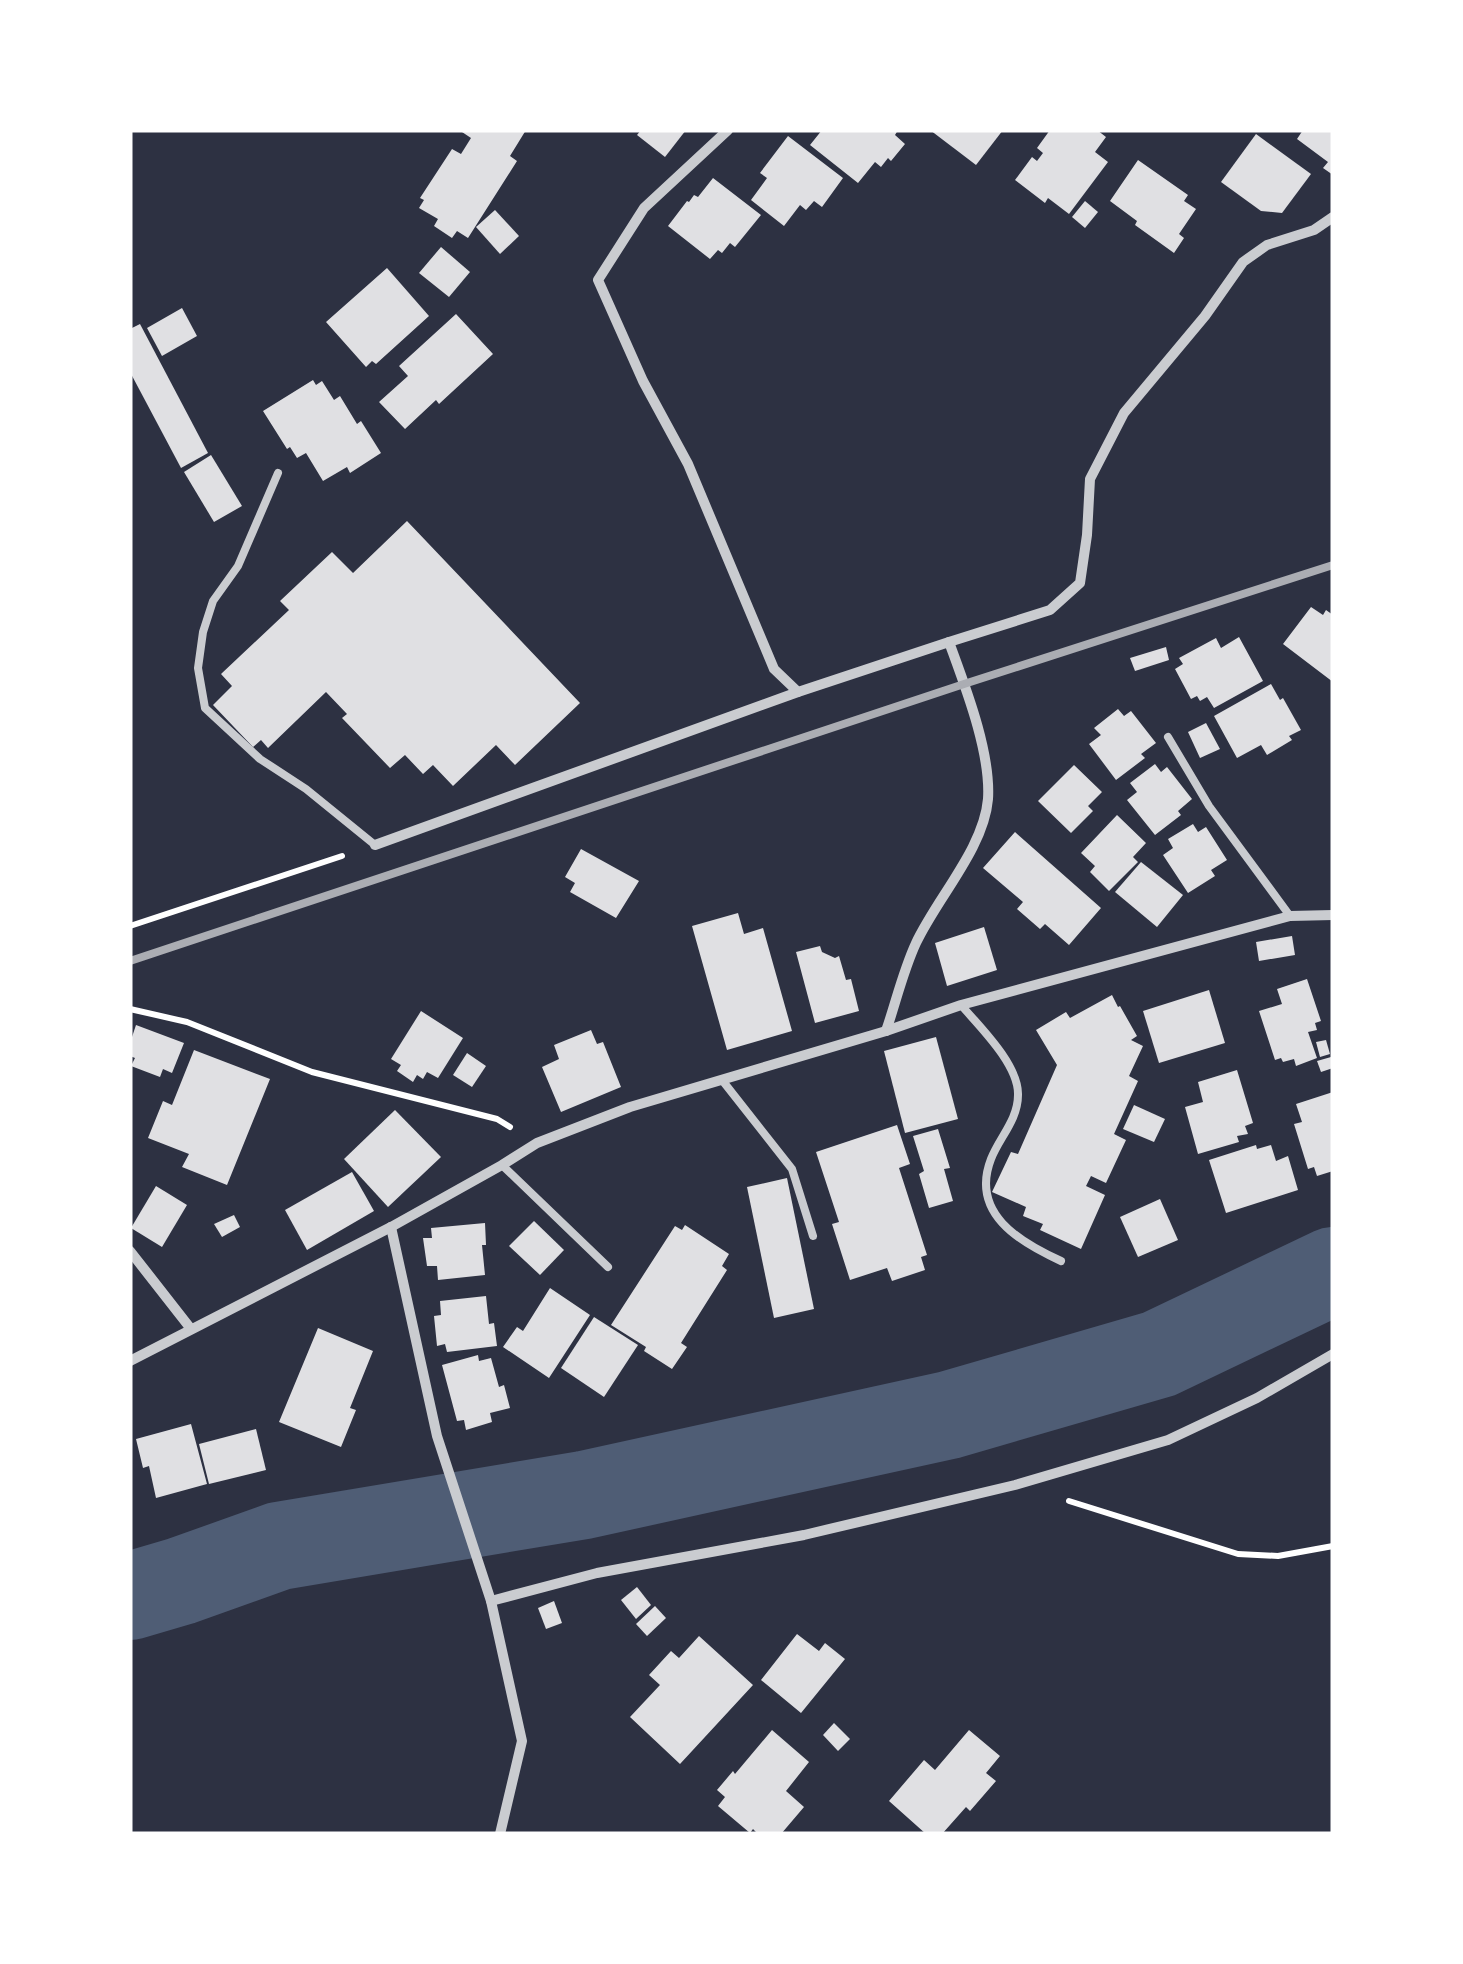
<svg xmlns="http://www.w3.org/2000/svg" width="1463" height="1964" viewBox="0 0 1463 1964" font-family="'Alegreya Sans',sans-serif">
	<style>
		.lines { fill: none; stroke-linecap: round; stroke-linejoin: round }
		.river { stroke: #4f5d75; stroke-width: 88 }
		.building { fill: #e0e0e3 }
		.path { stroke: #fff; stroke-width: 6 }
		.service { stroke: #caccd0; stroke-width: 8 }
		.minor { stroke: #caccd0; stroke-width: 10 }
		.rail { stroke: #abadb3; stroke-width: 8 }
	</style>
	<rect width="100%" height="100%" fill="#2d3142"/>
	<g class="lines">
		<polyline class="river" points="130,1596 181,1581 279,1546 584,1495 949,1415 1159,1354 1333,1271"/>
	</g>
	<g class="building">
		<polygon points="459,130 526,130 510,156 517,161 468,238 457,231 452,238 434,226 438,219 419,208 424,200 420,198 452,149 461,154 471,138"/>
		<polygon points="641,130 686,130 665,157 637,135"/>
		<polygon points="822,130 898,130 895,135 905,144 891,161 888,158 881,167 875,162 858,183 810,145"/>
		<polygon points="930,130 1003,130 976,165"/>
		<polygon points="1050,130 1097,130 1106,137 1095,152 1108,162 1069,214 1048,198 1045,203 1015,180 1032,157 1037,161 1043,153 1037,148"/>
		<polygon points="1303,130 1333,130 1333,175 1323,168 1328,162 1297,139"/>
		<polygon points="1256,134 1311,174 1282,213 1261,211 1221,182"/>
		<polygon points="788,136 843,178 822,207 814,201 806,210 800,205 784,226 751,200 767,178 760,173"/>
		<polygon points="1138,160 1188,195 1184,201 1196,209 1179,234 1184,238 1174,253 1135,225 1137,221 1110,201"/>
		<polygon points="713,178 761,215 735,247 730,243 722,253 718,250 710,259 668,226 687,201 689,202 694,195 698,197"/>
		<polygon points="1085,201 1098,212 1085,228 1072,217"/>
		<polygon points="495,210 519,236 500,254 476,227"/>
		<polygon points="441,247 470,272 449,297 419,273"/>
		<polygon points="387,268 429,316 376,364 372,361 366,367 326,322"/>
		<polygon points="182,308 197,336 162,356 147,328"/>
		<polygon points="456,314 493,354 439,404 436,400 405,429 379,402 408,376 399,366"/>
		<polygon points="140,324 208,453 181,468 130,372 130,329"/>
		<polygon points="313,380 316,385 322,381 334,400 340,396 357,424 361,421 381,453 350,473 347,467 323,481 306,453 297,458 290,447 287,449 263,411"/>
		<polygon points="211,455 242,506 214,522 184,472"/>
		<polygon points="407,521 580,703 515,765 496,745 453,786 433,765 423,774 405,755 390,768 342,718 347,714 326,692 268,748 261,740 253,747 213,705 232,686 221,674 289,610 280,601 332,552 353,573"/>
		<polygon points="1311,607 1323,615 1326,610 1333,615 1333,682 1283,644"/>
		<polygon points="1239,637 1263,681 1214,708 1207,697 1200,701 1197,696 1191,699 1175,669 1183,664 1179,658 1216,638 1221,648"/>
		<polygon points="1166,647 1169,660 1135,671 1130,658"/>
		<polygon points="1271,684 1280,700 1283,698 1301,730 1289,736 1292,740 1267,755 1261,745 1237,758 1214,716"/>
		<polygon points="1118,709 1124,716 1131,711 1156,743 1141,754 1145,758 1116,780 1089,744 1101,735 1094,728"/>
		<polygon points="1206,723 1220,749 1200,758 1188,732"/>
		<polygon points="1155,764 1161,772 1167,767 1192,799 1178,811 1181,815 1155,835 1127,800 1137,792 1130,783"/>
		<polygon points="1074,765 1102,792 1088,806 1093,811 1071,833 1038,801"/>
		<polygon points="1117,815 1146,843 1133,857 1138,862 1109,891 1090,872 1095,866 1081,853"/>
		<polygon points="1193,824 1198,832 1206,827 1227,860 1211,870 1215,876 1188,893 1163,855 1173,848 1168,839"/>
		<polygon points="1015,832 1101,908 1069,945 1045,924 1040,929 1017,909 1023,902 983,868"/>
		<polygon points="581,849 639,881 616,918 570,892 575,883 565,877"/>
		<polygon points="1141,862 1183,895 1157,927 1115,892"/>
		<polygon points="738,913 744,934 763,928 792,1031 727,1050 692,926"/>
		<polygon points="984,927 997,970 947,986 935,943"/>
		<polygon points="1292,936 1295,955 1259,961 1256,942"/>
		<polygon points="820,946 822,952 835,958 839,956 846,980 851,979 859,1011 815,1023 796,952"/>
		<polygon points="1307,979 1321,1021 1315,1023 1317,1030 1308,1032 1317,1058 1296,1066 1294,1059 1283,1062 1281,1058 1275,1060 1259,1011 1282,1004 1277,989"/>
		<polygon points="1209,990 1225,1043 1159,1063 1143,1011"/>
		<polygon points="1112,995 1118,1007 1120,1006 1137,1036 1131,1040 1143,1046 1129,1076 1138,1081 1114,1134 1126,1140 1106,1183 1091,1176 1086,1186 1105,1195 1081,1249 1040,1230 1043,1224 1023,1216 1026,1207 992,1192 1011,1152 1018,1154 1057,1065 1036,1030 1066,1012 1070,1018"/>
		<polygon points="421,1011 463,1038 438,1078 427,1072 423,1079 417,1075 413,1082 397,1071 401,1065 391,1059"/>
		<polygon points="136,1025 184,1043 172,1073 163,1069 160,1077 131,1066 135,1058 130,1056 130,1043"/>
		<polygon points="591,1030 597,1044 603,1042 621,1087 561,1112 542,1067 559,1059 554,1045"/>
		<polygon points="936,1037 958,1119 905,1133 884,1051"/>
		<polygon points="1326,1040 1330,1054 1320,1057 1316,1042"/>
		<polygon points="194,1050 270,1079 227,1185 182,1167 189,1154 148,1138 163,1101 172,1105"/>
		<polygon points="467,1053 486,1066 472,1087 453,1075"/>
		<polygon points="1331,1057 1333,1068 1321,1072 1317,1061"/>
		<polygon points="1237,1070 1253,1123 1245,1126 1248,1134 1237,1136 1239,1142 1198,1154 1185,1107 1203,1102 1198,1082"/>
		<polygon points="1333,1092 1333,1171 1317,1176 1314,1167 1308,1169 1294,1124 1302,1122 1296,1104"/>
		<polygon points="1134,1105 1165,1119 1154,1142 1123,1129"/>
		<polygon points="395,1110 441,1157 388,1207 344,1159"/>
		<polygon points="897,1125 910,1164 899,1168 927,1255 921,1257 925,1270 892,1281 887,1268 850,1280 832,1224 839,1222 816,1152"/>
		<polygon points="938,1129 950,1168 944,1169 953,1201 929,1208 919,1174 924,1171 913,1136"/>
		<polygon points="1256,1145 1257,1149 1271,1145 1276,1161 1288,1156 1298,1190 1226,1213 1209,1160"/>
		<polygon points="352,1172 374,1211 307,1250 285,1210"/>
		<polygon points="787,1178 814,1309 774,1318 747,1187"/>
		<polygon points="156,1186 187,1205 162,1247 131,1228"/>
		<polygon points="1160,1199 1178,1240 1138,1257 1120,1217"/>
		<polygon points="234,1215 240,1227 222,1237 214,1224"/>
		<polygon points="534,1221 564,1250 540,1275 509,1246"/>
		<polygon points="485,1223 486,1245 482,1245 485,1275 438,1280 437,1266 427,1266 423,1238 432,1238 431,1228"/>
		<polygon points="685,1225 729,1254 722,1266 727,1270 681,1343 687,1347 672,1369 644,1351 646,1347 611,1325 675,1226 682,1230"/>
		<polygon points="550,1288 590,1315 549,1378 503,1347 517,1327 523,1331"/>
		<polygon points="486,1296 489,1324 494,1323 497,1346 447,1352 445,1344 437,1346 434,1316 441,1315 440,1301"/>
		<polygon points="594,1317 638,1345 604,1397 561,1368"/>
		<polygon points="318,1328 373,1351 350,1408 356,1410 341,1447 279,1422"/>
		<polygon points="478,1355 479,1361 491,1358 499,1387 504,1385 510,1408 490,1413 492,1422 466,1430 464,1420 457,1421 442,1365"/>
		<polygon points="191,1424 207,1484 156,1498 149,1466 143,1468 136,1439"/>
		<polygon points="256,1429 266,1470 209,1484 199,1444"/>
		<polygon points="637,1587 651,1605 636,1619 621,1600"/>
		<polygon points="554,1601 562,1623 546,1629 538,1608"/>
		<polygon points="655,1606 666,1618 647,1636 636,1624"/>
		<polygon points="797,1634 819,1651 825,1643 845,1659 801,1713 761,1680"/>
		<polygon points="699,1636 753,1685 680,1764 630,1717 660,1685 649,1675 671,1651 679,1658"/>
		<polygon points="834,1723 850,1739 838,1751 823,1735"/>
		<polygon points="772,1730 809,1762 786,1791 804,1807 781,1834 758,1834 753,1829 750,1833 718,1806 725,1797 717,1790 733,1771 735,1774"/>
		<polygon points="969,1730 1000,1756 986,1773 996,1781 970,1811 966,1807 942,1834 926,1834 889,1801 924,1760 935,1770"/>
	</g>
	<g class="lines">
		<g class="path">
			<polyline points="130,926 342,856"/>
			<polyline points="130,1009 187,1022 312,1072 497,1119 510,1127"/>
			<polyline points="1069,1501 1238,1554 1278,1556 1333,1546"/>
		</g>
		<g class="service">
			<polyline points="278,473 238,566 213,601 203,632 198,668 205,708 260,759 306,789 375,845"/>
			<polyline points="1168,737 1209,806 1290,916"/>
			<path d="M961,1005C980,1027 1019,1065 1018,1095C1018,1120 999,1138 991,1159C970,1213 1019,1242 1061,1261"/>
			<polyline points="722,1080 792,1169 813,1236"/>
			<polyline points="502,1165 608,1267"/>
		</g>
		<g class="minor">
			<polyline points="728,130 644,208 598,280 643,381 688,464 774,669 798,692 949,642"/>
			<polyline points="375,845 798,692"/>
			<path d="M886,1031C896,1002 903,971 916,943C937,898 984,848 988,799C991,752 965,686 949,642L1050,610L1080,583L1087,535L1090,479L1124,413L1205,316L1243,262L1267,245L1314,230L1333,217"/>
			<polyline points="391,1227 437,1436 491,1601 522,1741 500,1834"/>
			<polyline points="130,1251 191,1329"/>
			<polyline points="130,1361 391,1227 502,1165 537,1143 630,1107 886,1031 961,1005 1290,916 1333,915"/>
			<polyline points="491,1601 597,1573 804,1535 1015,1485 1168,1440 1257,1398 1333,1354"/>
		</g>
		<polyline class="rail" points="130,961 964,684 1333,565"/>
	</g>
	<rect width="1463" height="1964" fill="none" stroke="#ffffff" stroke-width="265"/>
</svg>
